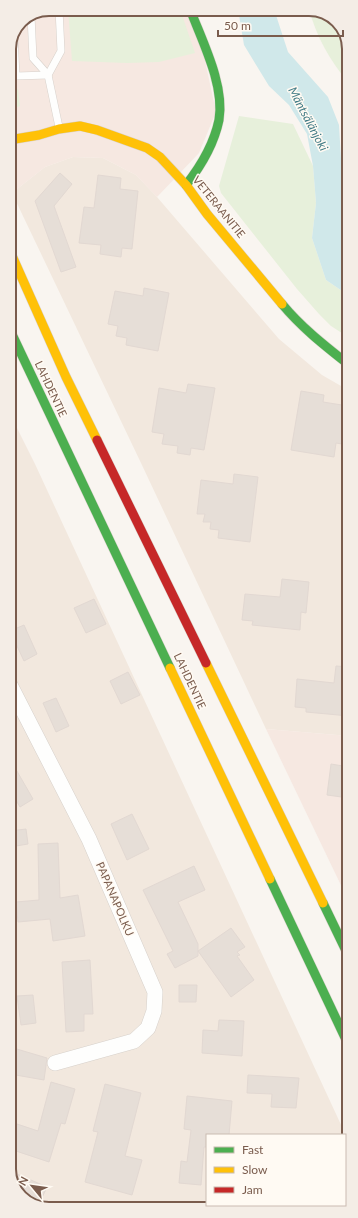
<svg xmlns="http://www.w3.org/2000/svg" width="358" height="1218" viewBox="0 0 358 1218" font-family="Lato,sans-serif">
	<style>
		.residential { fill: #f2e8de }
		.commercial { fill: #f6e8e1 }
		.green { fill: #e7f0db }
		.water { fill: #d0e8ea }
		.building { fill: #e6ded7; stroke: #e2d8d2 }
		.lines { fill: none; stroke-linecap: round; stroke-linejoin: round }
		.lane-casing { stroke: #d7d1cb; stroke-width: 8 }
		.street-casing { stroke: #d7d1cb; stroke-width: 16 }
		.fast-casing { stroke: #d9d2cb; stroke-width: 10 }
		.slow-casing { stroke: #d9d2cb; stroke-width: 10 }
		.jam-casing { stroke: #d9d2cb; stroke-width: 10 }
		.lane { stroke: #fefefd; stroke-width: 7 }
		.street { stroke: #fefefd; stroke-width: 15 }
		.fast { stroke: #4caf50; stroke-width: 9 }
		.slow { stroke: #ffc107; stroke-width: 9 }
		.jam { stroke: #c62828; stroke-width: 9 }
		.labels { text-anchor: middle; stroke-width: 3; stroke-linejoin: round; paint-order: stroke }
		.street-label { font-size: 11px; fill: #7a5c4d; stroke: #fffaf3 }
		.water-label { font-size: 12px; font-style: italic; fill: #437c86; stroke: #fffaf3 }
		.rim { fill: none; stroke: #7a5c4d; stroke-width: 2 }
	</style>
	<rect width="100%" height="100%" fill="#f9f5f0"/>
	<g class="residential">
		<polygon points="73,157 103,158 136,175 157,197 279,339 322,375 348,390 349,736 266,729 141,463 12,193 45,167"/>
		<polygon points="9,412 35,464 349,1142 349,1170 345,1181 345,1135 207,1135 207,1205 322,1205 317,1208 44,1209 22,1199 10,1177"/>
	</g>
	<g class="commercial">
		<polygon points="49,9 194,9 216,112 199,153 157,197 136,175 103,158 73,157 45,167 12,193 9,199 9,46 21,20"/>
		<polygon points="266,729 349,736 349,902"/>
	</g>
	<g class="green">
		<polygon points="68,9 180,9 195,53 159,62 127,63 72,61"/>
		<path d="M309,9H314L336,19L348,41V82C330,61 316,36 309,9Z"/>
		<polygon points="18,89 20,106 9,110 9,93"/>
		<polygon points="239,116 293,124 313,166 316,203 312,238 326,280 348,295 348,337 331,326 319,314 297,289 221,193 219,186"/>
	</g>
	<polygon class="water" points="238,9 274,9 288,52 328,97 339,125 345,226 348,235 348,295 326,280 312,238 316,203 313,166 307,134 289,105 269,86 244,45"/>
	<g class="building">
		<polygon points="60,173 72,184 54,206 76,267 61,272 35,201"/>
		<polygon points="98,175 121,178 120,189 138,191 132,249 122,248 121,257 100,254 101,245 79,243 84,207 94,208"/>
		<polygon points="144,288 169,293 158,351 126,345 127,338 116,336 118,326 108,324 115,291 143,296"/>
		<polygon points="188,384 215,388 204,450 191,448 190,455 177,453 178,446 162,444 164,434 152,432 159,388 186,393"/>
		<polygon points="301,391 324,395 323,402 348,406 348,445 336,443 334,457 291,450"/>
		<polygon points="234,474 258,477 250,542 218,538 219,530 210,529 211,522 203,522 205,514 197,514 201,480 233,484"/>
		<polygon points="282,579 309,582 306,613 301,612 300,630 252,625 253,621 242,620 245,594 280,597"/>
		<polygon points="94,599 106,624 86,633 74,608"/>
		<polygon points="24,625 37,654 24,661 10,631"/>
		<polygon points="336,666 349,667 349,716 306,712 306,708 295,707 297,679 334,683"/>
		<polygon points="128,672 140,695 121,704 110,681"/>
		<polygon points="56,698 69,726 56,732 43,703"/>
		<polygon points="10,759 33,799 20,807 10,790"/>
		<polygon points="331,764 349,767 349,798 327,795"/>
		<polygon points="132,814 149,849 127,860 111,824"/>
		<polygon points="26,829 28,844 10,847 10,831"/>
		<polygon points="58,843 60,898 78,895 85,936 53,941 50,919 18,922 16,902 39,900 38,844"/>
		<polygon points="194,866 205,890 178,902 198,944 198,956 175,968 167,954 173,951 143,890"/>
		<polygon points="231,928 245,947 237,952 240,955 237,956 254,980 231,997 198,951"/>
		<polygon points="90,960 93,1014 84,1014 84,1031 66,1032 62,962"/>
		<polygon points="179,985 197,985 196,1002 179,1002"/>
		<polygon points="33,995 36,1023 21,1025 17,996"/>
		<polygon points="219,1020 244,1021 242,1056 202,1053 203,1030 218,1031"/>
		<polygon points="10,1047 47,1058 44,1080 10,1074"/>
		<polygon points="248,1075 299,1078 296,1108 271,1107 272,1094 247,1093"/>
		<polygon points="51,1082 75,1089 65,1124 61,1123 49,1162 10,1149 10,1147 17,1124 38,1131"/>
		<polygon points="105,1084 141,1093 125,1156 142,1160 132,1195 85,1182 98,1132 93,1131"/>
		<polygon points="187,1096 232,1101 229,1135 207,1135 207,1147 204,1147 201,1185 179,1183 181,1161 187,1162 191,1130 184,1129"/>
		<polygon points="10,1171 47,1187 38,1206 22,1199 10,1177"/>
	</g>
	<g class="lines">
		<g class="lane-casing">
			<g id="lane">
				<polyline points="31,16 33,58 48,75 59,127"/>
				<polyline points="14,36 16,76"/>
				<polyline points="9,73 16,76 48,75"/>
				<polyline points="48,75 61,51 59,9"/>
			</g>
		</g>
		<g class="street-casing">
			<g id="street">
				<polyline points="9,683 89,839 155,992 154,1011 148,1028 134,1041 55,1063"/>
				<polyline points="277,1208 294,1205"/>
			</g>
		</g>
		<g class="fast-casing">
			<g id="fast">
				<path d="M186,185C201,166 214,144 219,120C225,85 202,41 190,9"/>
				<path d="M282,304C301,327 324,345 348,364"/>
				<polyline points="9,328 170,668"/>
				<polyline points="270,879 349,1046"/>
				<polyline points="323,903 349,957"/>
			</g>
		</g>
		<g class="slow-casing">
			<g id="slow">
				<polyline points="9,140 39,135 59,129 80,126 97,130 147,148 160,157 186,185 207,214 282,304"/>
				<polyline points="9,249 66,377 97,440"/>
				<polyline points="206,663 323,903"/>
				<polyline points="170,668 270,879"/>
			</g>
		</g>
		<g class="jam-casing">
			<polyline id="jam" points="97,440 206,663"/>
		</g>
		<use href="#lane" class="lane"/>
		<use href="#street" class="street"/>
		<use href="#fast" class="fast"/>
		<use href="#slow" class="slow"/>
		<use href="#jam" class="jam"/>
	</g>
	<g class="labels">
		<g class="street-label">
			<text transform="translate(219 207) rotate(51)" y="4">VETERAANITIE</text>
			<text transform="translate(51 389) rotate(65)" y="4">LAHDENTIE</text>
			<text transform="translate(190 681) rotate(65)" y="4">LAHDENTIE</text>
			<text transform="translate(115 899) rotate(67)" y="4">PAPANAPOLKU</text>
		</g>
		<g class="water-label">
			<text transform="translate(308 119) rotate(62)" y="4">Mäntsälänjoki</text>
		</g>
	</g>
	<path d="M0 0H358V1218H0ZM49 16H309A33 33 0 0 1 342 49V1169A33 33 0 0 1 309 1202H49A33 33 0 0 1 16 1169V49A33 33 0 0 1 49 16Z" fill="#f4ede6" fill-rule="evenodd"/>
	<path class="rim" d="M49 16H309A33 33 0 0 1 342 49V1169A33 33 0 0 1 309 1202H49A33 33 0 0 1 16 1169V49A33 33 0 0 1 49 16Z"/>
	<rect x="206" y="1134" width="140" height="72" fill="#fffaf3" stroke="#cabbb1"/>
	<rect x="214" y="1147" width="20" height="6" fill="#4caf50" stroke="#cabbb1"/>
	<text x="242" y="1154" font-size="12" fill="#7a5c4d">Fast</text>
	<rect x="214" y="1167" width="20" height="6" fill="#ffc107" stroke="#cabbb1"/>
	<text x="242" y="1174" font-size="12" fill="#7a5c4d">Slow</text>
	<rect x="214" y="1187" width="20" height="6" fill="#c62828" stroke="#cabbb1"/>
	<text x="242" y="1194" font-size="12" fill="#7a5c4d">Jam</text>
	<g transform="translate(32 1186) rotate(299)" stroke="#fffaf3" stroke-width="3" paint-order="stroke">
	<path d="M0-3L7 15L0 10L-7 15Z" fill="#7a5c4d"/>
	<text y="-6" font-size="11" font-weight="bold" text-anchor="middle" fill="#7a5c4d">N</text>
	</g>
	<path d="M218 30v6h125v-6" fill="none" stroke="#7a5c4d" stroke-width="2"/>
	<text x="224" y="30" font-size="12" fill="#7a5c4d" stroke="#fffaf3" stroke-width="3" paint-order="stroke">50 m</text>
</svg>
